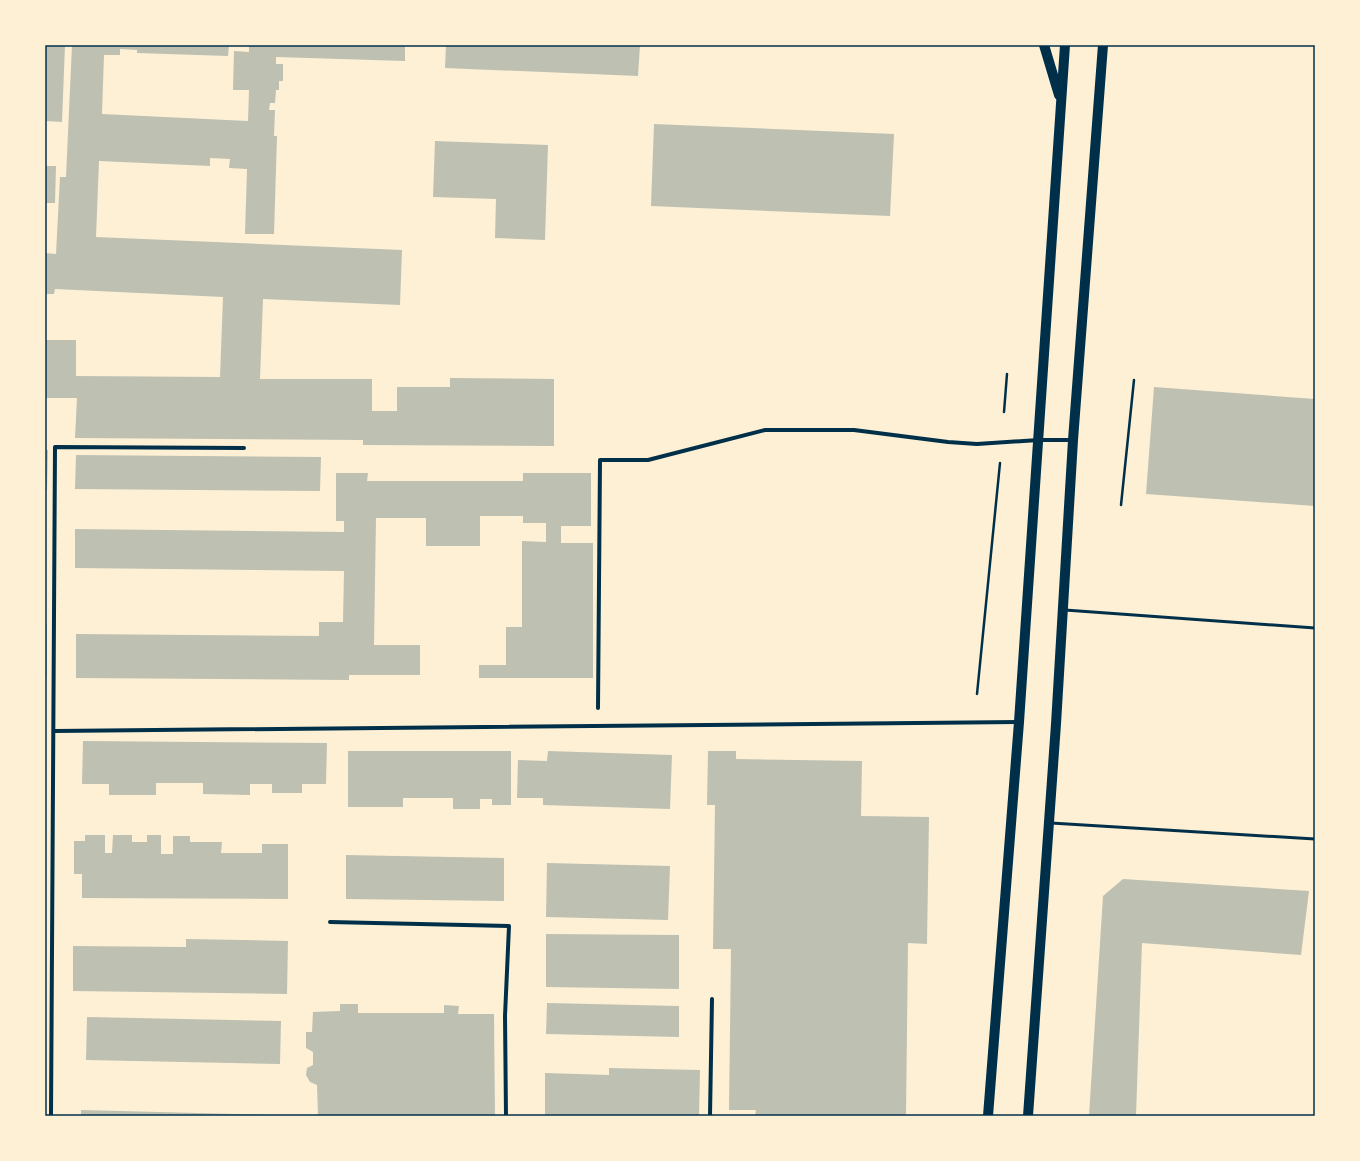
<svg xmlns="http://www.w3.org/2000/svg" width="1360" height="1161" viewBox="0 0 1360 1161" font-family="Ubuntu,sans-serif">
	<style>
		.building { fill: #bec0b2 }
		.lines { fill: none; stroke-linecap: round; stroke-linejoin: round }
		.path { stroke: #003049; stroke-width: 2.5 }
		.service { stroke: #003049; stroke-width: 3 }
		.minor { stroke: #003049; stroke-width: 4 }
		.primary { stroke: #003049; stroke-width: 10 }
		.neatline { fill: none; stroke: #003049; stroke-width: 1.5 }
	</style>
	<rect width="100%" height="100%" fill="#fdf0d5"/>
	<g class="building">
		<polygon points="45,45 65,45 62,122 45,121"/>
		<polygon points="72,45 229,45 228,56 137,53 137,50 120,49 120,55 104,55 102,114 248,121 249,90 233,90 234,51 249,52 249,45 405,45 405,61 276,57 276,64 283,64 283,81 279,81 279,90 276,90 275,103 270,103 269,110 275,110 274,136 277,136 274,234 245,234 247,169 229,168 230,159 210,158 210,166 99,161 96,237 402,250 400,305 263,299 260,379 372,379 372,411 397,411 397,387 450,387 450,378 554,379 554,446 363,445 363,440 75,438 77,398 45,398 45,340 76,340 76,376 220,377 223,297 55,289 54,294 45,294 45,253 56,254 60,177 66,177"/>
		<polygon points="446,45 640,45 638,76 445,68"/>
		<polygon points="654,124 894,134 890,216 651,206"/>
		<polygon points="435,141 548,145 545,240 495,238 496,199 433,197"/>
		<polygon points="45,166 56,166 55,203 45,203"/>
		<polygon points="1154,387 1315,399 1315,506 1146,494"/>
		<polygon points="45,450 48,450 47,490 45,490"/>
		<polygon points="76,455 321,457 320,491 75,489"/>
		<polygon points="336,473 368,473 367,481 523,481 523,473 591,473 591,526 561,526 561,543 593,543 593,678 479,678 479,665 506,665 506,627 522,627 522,541 546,542 546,523 523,523 523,516 480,516 480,546 426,546 426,518 376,518 374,645 420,645 420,675 349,675 349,680 76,678 76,634 319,636 319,622 343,622 344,571 75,568 75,529 344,532 344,521 336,521"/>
		<rect x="45" y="625" width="2" height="52"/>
		<polygon points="83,741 327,743 326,784 302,784 302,793 272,793 272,784 250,784 250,795 203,794 203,783 156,783 156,795 109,795 109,784 82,784"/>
		<polygon points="348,751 511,751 511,805 492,805 492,799 480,799 480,809 453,809 453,798 403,798 403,807 348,807"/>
		<polygon points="548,751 672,755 670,809 543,805 543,798 517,798 518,760 547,761"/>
		<polygon points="708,751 736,751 736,759 862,761 861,816 929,817 927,944 908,943 906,1116 755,1116 756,1110 729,1110 731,949 713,949 715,805 707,805"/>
		<polygon points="85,835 105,835 105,853 112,853 113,835 132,835 132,842 147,842 147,835 161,835 161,854 173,854 173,836 190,836 190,842 222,842 221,853 262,853 262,844 288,844 288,899 82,898 82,874 74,874 74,841 85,841"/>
		<polygon points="346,855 504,858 504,901 346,899"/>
		<polygon points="547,863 670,866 668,920 546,917"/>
		<polygon points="1123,879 1309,891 1301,955 1142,943 1136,1116 1089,1116 1103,896"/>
		<polygon points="546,934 679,935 679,989 546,987"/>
		<polygon points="186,939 288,941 287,994 73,991 73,946 186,947"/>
		<polygon points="547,1003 679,1006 679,1037 546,1034"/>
		<polygon points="340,1004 358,1004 358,1013 444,1013 444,1005 459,1006 458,1014 494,1014 495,1116 318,1116 317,1085 310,1082 306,1075 307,1068 313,1065 313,1052 306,1048 306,1032 312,1032 313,1012 340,1011"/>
		<polygon points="87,1017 281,1021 280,1064 86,1060"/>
		<polygon points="609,1068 700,1070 699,1116 545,1116 545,1073 609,1075"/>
		<polygon points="81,1110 277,1115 277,1116 81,1116"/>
	</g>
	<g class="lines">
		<g class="path">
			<polyline points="1004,412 1007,374"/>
			<polyline points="1121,505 1134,380"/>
			<polyline points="977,694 1000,463"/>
		</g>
		<g class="service">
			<polyline points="1065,610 1315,628"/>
			<polyline points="1051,823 1315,839"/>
		</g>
		<g class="minor">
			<polyline points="598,708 600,460 648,460 765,430 854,430 948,442 977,444 1039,440 1072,440"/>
			<polyline points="54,731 1019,722"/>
			<polyline points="330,922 509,926 505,1016 506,1116"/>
			<polyline points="51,1116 55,447 244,448"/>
			<polyline points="710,1116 712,999"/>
		</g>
		<g class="primary">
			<polyline points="1044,45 1059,95"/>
			<polyline points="988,1116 1019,722 1065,45"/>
			<polyline points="1028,1116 1056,724 1073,440 1103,45"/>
		</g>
	</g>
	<rect width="1360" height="1161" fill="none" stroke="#fdf0d5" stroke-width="92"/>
	<rect x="46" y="46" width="1268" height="1069" class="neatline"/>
</svg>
